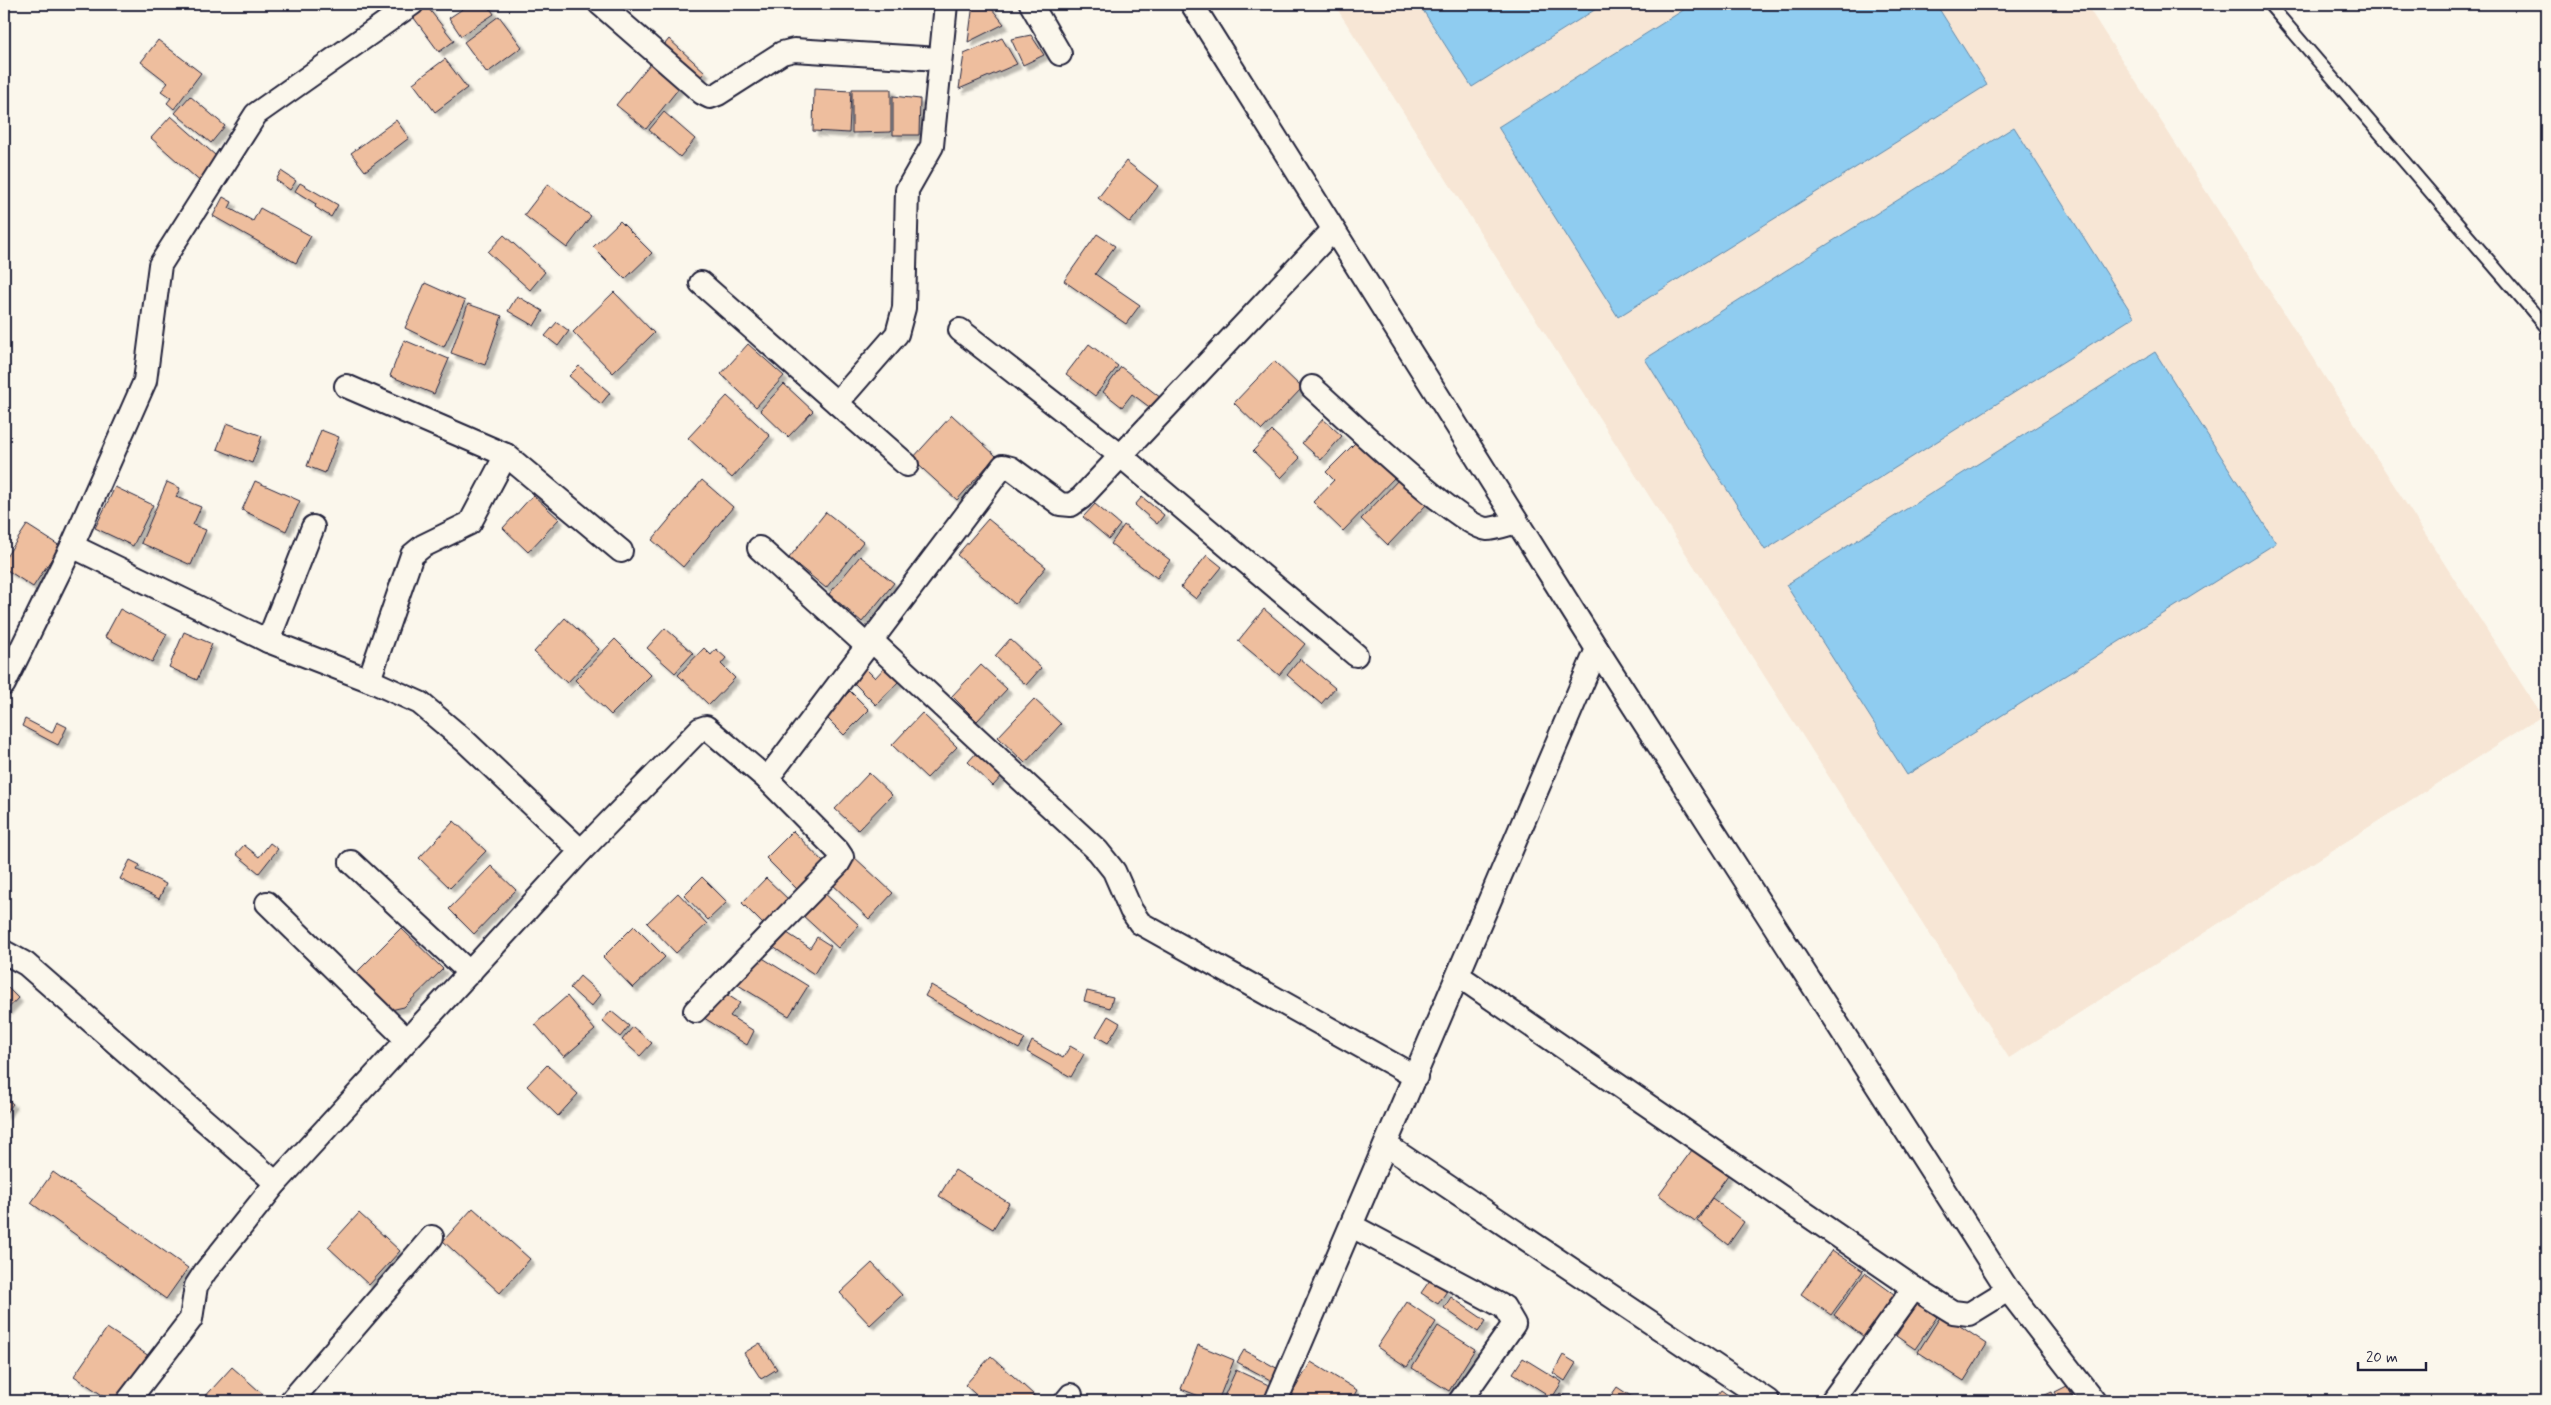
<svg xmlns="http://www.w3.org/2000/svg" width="2551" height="1405" viewBox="0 0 2551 1405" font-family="Mynerve,sans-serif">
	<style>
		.built { fill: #f7e6d5 }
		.water { fill: #8fccf0; stroke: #6388a8 }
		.building { fill: #eebe9e; stroke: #22223b; filter: url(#shadow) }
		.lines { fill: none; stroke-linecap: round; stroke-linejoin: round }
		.lane-casing { stroke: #22223b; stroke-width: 15 }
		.street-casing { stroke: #22223b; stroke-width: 26 }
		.lane { stroke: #fbf7ec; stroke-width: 11 }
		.street { stroke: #fbf7ec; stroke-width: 22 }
	</style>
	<defs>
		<filter id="shadow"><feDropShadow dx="4.5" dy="4.5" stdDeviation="1" flood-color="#0004"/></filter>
	</defs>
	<rect width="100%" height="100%" fill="#fbf7ec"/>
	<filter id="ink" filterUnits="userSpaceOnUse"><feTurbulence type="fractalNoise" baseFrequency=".02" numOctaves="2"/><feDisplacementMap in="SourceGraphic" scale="10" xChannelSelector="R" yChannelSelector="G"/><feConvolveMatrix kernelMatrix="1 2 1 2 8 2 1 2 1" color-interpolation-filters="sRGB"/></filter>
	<g filter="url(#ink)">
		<polygon class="built" points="1334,4 2086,4 2542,716 2009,1058"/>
		<g class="water">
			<polygon points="1419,4 1604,4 1472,87"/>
			<polygon points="1693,4 1936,4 1987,85 1618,317 1498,127"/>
			<polygon points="2014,127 2134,317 1765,550 1645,359"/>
			<polygon points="2155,352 2276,543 1907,775 1786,585"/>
		</g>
		<g class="building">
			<polygon points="425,4 454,41 439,52 411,14"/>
			<polygon points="470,4 487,4 494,14 461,36 449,18"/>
			<polygon points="973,4 988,4 1004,24 968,42"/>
			<polygon points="499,16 522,47 487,73 464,42"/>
			<polygon points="1031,35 1044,55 1023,65 1011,39"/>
			<polygon points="1002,38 1017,64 959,89 964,54"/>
			<polygon points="669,39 705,72 696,82 660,50"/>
			<polygon points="158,40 201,73 174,109 167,103 171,98 161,91 168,83 141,62"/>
			<polygon points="445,59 467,88 435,112 413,83"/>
			<polygon points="650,64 679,88 646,129 616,105"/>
			<polygon points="814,89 851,91 849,133 813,131"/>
			<polygon points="852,89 891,89 891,132 852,133"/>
			<polygon points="190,96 225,126 211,143 175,113"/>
			<polygon points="893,96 920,99 919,135 893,135"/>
			<polygon points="664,112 695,139 680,157 649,130"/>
			<polygon points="171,116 224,163 204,185 151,138"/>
			<polygon points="396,120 409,138 365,171 351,153"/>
			<polygon points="1126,161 1158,186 1130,223 1098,198"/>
			<polygon points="281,171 296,181 290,190 276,180"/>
			<polygon points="300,183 338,205 331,217 315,207 316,204 295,191"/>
			<polygon points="548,184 591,216 567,248 524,215"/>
			<polygon points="223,197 232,202 229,208 253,221 260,208 311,236 296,263 213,216"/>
			<polygon points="620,221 652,253 625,279 593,247"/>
			<polygon points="1097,234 1115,246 1095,274 1140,305 1126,324 1064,281"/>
			<polygon points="504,235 545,272 530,290 488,252"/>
			<polygon points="425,283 465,301 444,347 405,328"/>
			<polygon points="614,292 654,333 613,373 573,332"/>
			<polygon points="517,296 543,311 534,326 508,311"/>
			<polygon points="468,304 502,316 485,365 451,353"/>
			<polygon points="557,322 569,331 558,346 545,336"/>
			<polygon points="404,340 449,359 434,394 390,376"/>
			<polygon points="748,344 784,376 756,407 721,374"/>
			<polygon points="1089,344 1118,366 1095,396 1066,374"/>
			<polygon points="1274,361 1302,388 1262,430 1234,403"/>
			<polygon points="579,366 610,393 601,404 569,376"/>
			<polygon points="1121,367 1161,398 1152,409 1132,394 1122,407 1103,392"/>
			<polygon points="784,384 813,411 788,437 760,410"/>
			<polygon points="727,396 770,436 732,478 688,438"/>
			<polygon points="952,415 996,456 957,500 912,459"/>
			<polygon points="1323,419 1342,436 1321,460 1302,443"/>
			<polygon points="227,423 262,436 252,463 217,449"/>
			<polygon points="321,430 339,437 325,473 307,466"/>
			<polygon points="1272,431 1300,458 1281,478 1253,451"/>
			<polygon points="1357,441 1395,477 1343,531 1313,502 1334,480 1326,472"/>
			<polygon points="1400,478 1427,504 1388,545 1361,519"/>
			<polygon points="702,480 733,507 683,567 652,540"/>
			<polygon points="255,481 300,501 286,531 242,510"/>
			<polygon points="167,482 180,488 176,497 201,507 193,525 206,530 191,565 141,543"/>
			<polygon points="115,487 153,505 133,546 95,528"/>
			<polygon points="533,495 559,519 528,552 503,528"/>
			<polygon points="1142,497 1164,515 1157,524 1135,505"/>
			<polygon points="1095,504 1120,525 1109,539 1083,517"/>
			<polygon points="826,512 863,542 826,588 789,558"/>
			<polygon points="988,519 1046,567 1015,604 957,555"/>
			<polygon points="27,525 60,546 33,587 4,568 4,560"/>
			<polygon points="1124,525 1170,560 1157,578 1111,544"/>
			<polygon points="1207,555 1222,567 1196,599 1181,587"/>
			<polygon points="860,556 894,583 862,622 829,594"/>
			<polygon points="120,609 167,634 152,662 105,637"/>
			<polygon points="1264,609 1305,644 1279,675 1238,641"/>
			<polygon points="565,618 599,649 567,683 534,652"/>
			<polygon points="665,628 693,653 675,673 647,648"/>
			<polygon points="184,632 212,644 197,680 169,667"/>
			<polygon points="615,639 651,675 611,715 575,680"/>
			<polygon points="1010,639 1041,668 1026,685 995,656"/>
			<polygon points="704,648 711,655 716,649 726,658 721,664 735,678 709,705 678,675"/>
			<polygon points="1300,659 1335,688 1321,704 1287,675"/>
			<polygon points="981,665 1007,689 977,721 952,696"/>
			<polygon points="863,666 875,678 885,667 899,681 876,705 850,679"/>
			<polygon points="850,691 869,710 844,735 825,716"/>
			<polygon points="1034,699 1061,724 1025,763 998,737"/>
			<polygon points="922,713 957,747 927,778 892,745"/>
			<polygon points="25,719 52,733 57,722 67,727 58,745 22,726"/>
			<polygon points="978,751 1003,775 993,786 968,762"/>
			<polygon points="869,773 892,795 858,830 835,809"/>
			<polygon points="454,821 486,851 450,888 419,858"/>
			<polygon points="793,831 826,865 799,891 766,858"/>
			<polygon points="270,843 278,849 259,873 236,854 244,845 259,857"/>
			<polygon points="853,856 893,893 869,919 830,882"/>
			<polygon points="130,860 140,865 137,870 166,884 159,899 120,879"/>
			<polygon points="491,866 516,890 474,934 449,909"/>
			<polygon points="702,877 727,902 708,920 684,895"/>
			<polygon points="766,878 789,900 764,925 742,903"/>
			<polygon points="822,891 859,925 838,948 801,914"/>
			<polygon points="678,893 707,924 676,953 647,923"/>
			<polygon points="634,926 665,957 633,988 603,957"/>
			<polygon points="401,928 443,969 404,1007 386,1011 353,976"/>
			<polygon points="784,931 810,948 817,937 831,946 814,974 773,947"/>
			<polygon points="756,954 808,986 789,1016 738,985"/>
			<polygon points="580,976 601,995 591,1007 570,988"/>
			<polygon points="4,984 18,998 4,1013"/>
			<polygon points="931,985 1025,1039 1019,1049 925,996"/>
			<polygon points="1087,991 1113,997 1110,1008 1084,1001"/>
			<polygon points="723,992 740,1003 730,1016 754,1031 747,1045 701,1016"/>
			<polygon points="567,996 595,1030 564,1057 535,1024"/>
			<polygon points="611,1011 629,1026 620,1037 602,1021"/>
			<polygon points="1108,1016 1120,1023 1108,1043 1096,1036"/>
			<polygon points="633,1027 652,1043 640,1056 622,1040"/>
			<polygon points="1032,1041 1063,1058 1070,1046 1084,1054 1071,1077 1027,1052"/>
			<polygon points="547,1065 578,1094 558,1116 527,1086"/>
			<polygon points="4,1096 13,1104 4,1115"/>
			<polygon points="1692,1150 1728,1175 1695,1221 1659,1195"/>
			<polygon points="955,1170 1009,1203 993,1229 939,1196"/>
			<polygon points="53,1172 188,1268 166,1299 31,1203"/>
			<polygon points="1712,1198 1744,1222 1728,1245 1697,1221"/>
			<polygon points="473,1208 530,1259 500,1293 443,1241"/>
			<polygon points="359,1213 400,1251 369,1285 328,1247"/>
			<polygon points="1832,1250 1863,1271 1831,1315 1801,1294"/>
			<polygon points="872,1263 902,1295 870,1325 840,1293"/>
			<polygon points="1865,1273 1898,1297 1867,1339 1834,1315"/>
			<polygon points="1430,1280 1447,1291 1438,1304 1421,1293"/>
			<polygon points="1451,1297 1486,1321 1478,1332 1444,1308"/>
			<polygon points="1407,1302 1436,1322 1407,1367 1377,1347"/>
			<polygon points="1918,1303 1937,1317 1915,1349 1896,1336"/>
			<polygon points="1942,1314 1987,1344 1964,1381 1918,1352"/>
			<polygon points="1438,1326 1475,1349 1449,1391 1412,1368"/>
			<polygon points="107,1328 149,1356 119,1401 111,1401 74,1376"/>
			<polygon points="760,1343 777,1369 761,1379 744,1353"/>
			<polygon points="1198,1345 1234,1360 1218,1401 1212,1401 1181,1389"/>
			<polygon points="1244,1350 1280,1370 1274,1382 1237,1362"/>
			<polygon points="1563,1355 1576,1363 1565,1381 1553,1373"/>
			<polygon points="991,1356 1034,1395 1029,1401 983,1401 965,1385"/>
			<polygon points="1523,1358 1562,1382 1550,1401 1540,1400 1545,1393 1513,1373"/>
			<polygon points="1311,1362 1357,1390 1351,1401 1297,1401 1290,1397"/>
			<polygon points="232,1367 267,1398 264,1401 202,1400"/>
			<polygon points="1236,1370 1273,1387 1267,1401 1222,1401"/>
			<polygon points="2067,1386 2075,1401 2060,1401 2055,1392"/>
			<polygon points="1617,1387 1635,1399 1634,1401 1616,1401 1610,1397"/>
			<polygon points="1721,1390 1736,1401 1713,1401"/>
			<polygon points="2052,1392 2057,1401 2032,1401"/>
			<polygon points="1560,1393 1572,1401 1554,1401"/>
		</g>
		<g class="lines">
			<g class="lane-casing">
				<polyline id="lane" points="2269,4 2547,328"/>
			</g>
			<g class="street-casing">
				<g id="street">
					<polyline points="600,4 702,93 710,97 718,94 782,53 794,50 939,59"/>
					<polyline points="1031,4 1060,54"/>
					<polyline points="1192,4 1597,649 2008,1290 2094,1401"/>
					<polyline points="701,283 907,465"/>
					<polyline points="960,330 1121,456 1356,655"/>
					<polyline points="346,386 506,455 621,551"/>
					<path d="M1312,387C1340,412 1459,527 1487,529C1496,529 1508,524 1517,522"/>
					<polyline points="837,403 897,334 904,308 907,190 932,146 946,4"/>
					<polyline points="72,546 268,641 369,680 420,703 465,741 581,851"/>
					<polyline points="759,548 867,646"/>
					<polyline points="871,640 1098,851 1114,871 1131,910 1140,923 1416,1077"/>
					<polyline points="268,641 313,527"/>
					<polyline points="369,680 412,555 423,546 470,523 506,455"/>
					<polyline points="4,684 72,546 145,381 160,265 256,114 412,4"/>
					<polyline points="767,779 1003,466 1011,468 1060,504 1071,505 1081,498 1333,230"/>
					<polyline points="351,862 470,973"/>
					<polyline points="267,903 407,1040"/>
					<polyline points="4,952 26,964 276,1183"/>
					<polyline points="1459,976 1914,1288 1953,1312 1969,1314 2008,1290"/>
					<polyline points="1386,1145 1768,1401"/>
					<polyline points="1352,1226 1504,1307 1514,1324 1460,1401"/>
					<polyline points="128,1401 191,1319 196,1286 205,1272 276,1183 581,851 700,729 706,727 767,779 838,851 842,857 838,864 695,1011"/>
					<polyline points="291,1401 432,1237"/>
					<polyline points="1066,1401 1071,1395"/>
					<polyline points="1276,1401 1597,649"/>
					<polyline points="1832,1401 1914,1288"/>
				</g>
			</g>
			<use href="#lane" class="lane"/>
			<use href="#street" class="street"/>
		</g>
	</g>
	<rect width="2551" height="1405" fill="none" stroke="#fbf7ec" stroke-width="20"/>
	<rect x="10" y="10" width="2531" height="1385" fill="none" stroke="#22223b" stroke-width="2" filter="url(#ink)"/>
	<path d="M2358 1362v8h68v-8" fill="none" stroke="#22223b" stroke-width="2.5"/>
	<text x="2366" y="1362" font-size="15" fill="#22223b" stroke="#fbf7ec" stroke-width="4" paint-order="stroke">20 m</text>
</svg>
